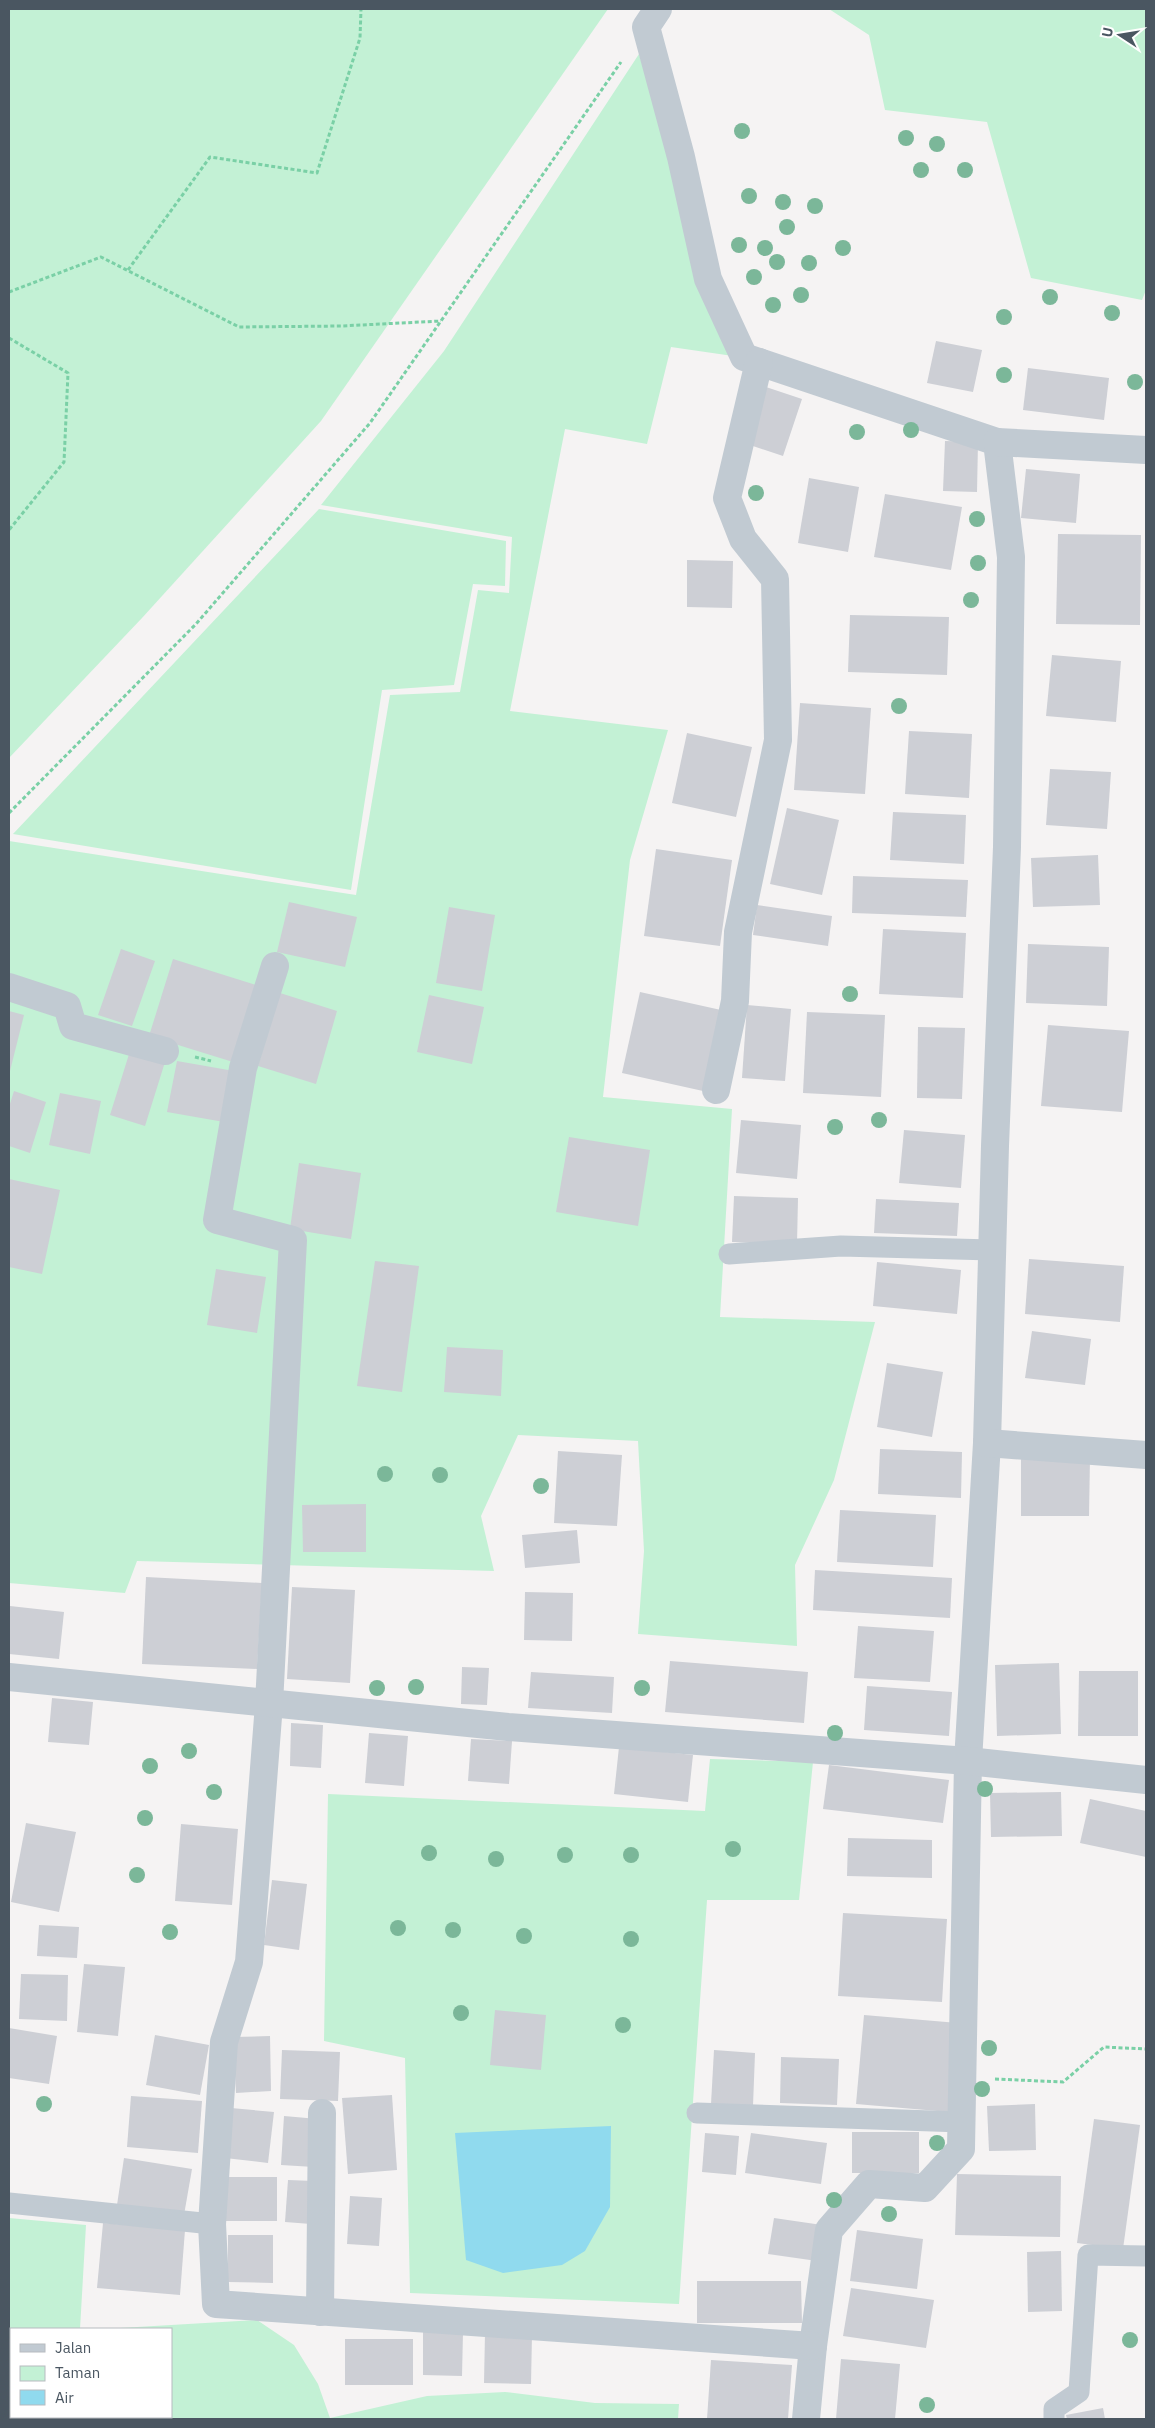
<svg xmlns="http://www.w3.org/2000/svg" width="1155" height="2428" viewBox="0 0 1155 2428" font-family="'IBM Plex Sans',sans-serif">
	<style>
		.green { fill: #c3f1d5 }
		.water { fill: #90daee }
		.building { fill: #cdcfd5 }
		.lines { fill: none; stroke-linecap: round; stroke-linejoin: round }
		.path { stroke: #7ad0a6; stroke-width: 3; stroke-dasharray: 4 2.5; stroke-linecap: butt }
		.service { stroke: #c1cad2; stroke-width: 21 }
		.minor { stroke: #c1cad2; stroke-width: 28 }
		.tree { fill: #7bb799 }
	</style>
	<rect width="100%" height="100%" fill="#f5f3f3"/>
	<g class="green">
		<polygon points="9,9 608,9 321,421 142,618 9,758"/>
		<polygon points="829,9 1146,9 1146,290 1142,300 1031,278 987,122 885,110 869,35"/>
		<polygon points="639,54 733,356 671,347 647,444 565,429 510,711 668,730 630,860 603,1097 732,1109 720,1317 875,1322 834,1480 795,1565 797,1646 638,1634 644,1551 638,1441 518,1435 481,1516 494,1571 137,1561 125,1593 9,1583 9,841 356,895 390,695 460,692 478,590 509,593 512,537 321,505 444,351"/>
		<polygon points="319,509 506,541 505,586 473,584 454,685 382,690 351,890 13,834"/>
		<polygon points="710,1759 813,1762 799,1900 707,1900 679,2304 410,2293 405,2058 324,2041 328,1794 705,1811"/>
		<polygon points="9,2218 86,2225 80,2329 11,2329 11,2417 171,2417 171,2329 103,2329 257,2320 294,2345 318,2384 330,2418 427,2396 505,2392 595,2403 679,2404 678,2419 9,2419"/>
	</g>
	<polygon class="water" points="611,2126 610,2207 585,2251 562,2265 503,2273 466,2260 455,2133"/>
	<g class="building">
		<polygon points="936,341 982,350 973,392 927,383"/>
		<polygon points="1028,368 1109,378 1104,420 1023,410"/>
		<polygon points="766,387 802,399 783,456 747,444"/>
		<polygon points="945,441 978,442 977,492 943,491"/>
		<polygon points="1026,469 1080,474 1076,523 1021,518"/>
		<polygon points="809,478 859,487 848,552 798,543"/>
		<polygon points="885,494 962,507 951,570 874,557"/>
		<polygon points="1058,534 1141,535 1140,625 1056,624"/>
		<polygon points="687,560 733,561 732,608 687,607"/>
		<polygon points="850,615 949,617 947,675 848,672"/>
		<polygon points="1052,655 1121,661 1116,722 1046,716"/>
		<polygon points="800,703 871,708 865,794 794,790"/>
		<polygon points="909,731 972,734 969,798 905,794"/>
		<polygon points="687,733 752,747 736,817 672,803"/>
		<polygon points="1050,769 1111,772 1107,829 1046,825"/>
		<polygon points="787,808 839,820 822,895 770,884"/>
		<polygon points="893,812 966,815 964,864 890,860"/>
		<polygon points="656,849 732,860 720,946 644,936"/>
		<polygon points="1098,855 1100,905 1033,907 1031,858"/>
		<polygon points="853,876 968,880 966,917 852,913"/>
		<polygon points="289,902 357,917 345,967 277,952"/>
		<polygon points="757,905 832,916 828,946 753,935"/>
		<polygon points="449,907 495,915 482,991 436,983"/>
		<polygon points="883,929 966,933 963,998 879,994"/>
		<polygon points="1028,944 1109,947 1107,1006 1026,1003"/>
		<polygon points="121,949 155,961 132,1026 98,1015"/>
		<polygon points="173,959 256,985 233,1062 149,1036"/>
		<polygon points="640,992 721,1010 703,1091 622,1073"/>
		<polygon points="280,993 337,1011 316,1084 258,1066"/>
		<polygon points="429,995 484,1007 472,1064 417,1052"/>
		<polygon points="747,1005 791,1009 785,1081 742,1078"/>
		<polygon points="9,1011 24,1015 9,1075"/>
		<polygon points="807,1012 885,1015 881,1097 803,1093"/>
		<polygon points="1048,1025 1129,1031 1122,1112 1041,1106"/>
		<polygon points="918,1027 965,1028 962,1099 917,1098"/>
		<polygon points="130,1051 165,1062 145,1126 110,1115"/>
		<polygon points="177,1061 234,1071 224,1122 167,1112"/>
		<polygon points="14,1091 46,1102 30,1153 9,1146 9,1107"/>
		<polygon points="60,1093 101,1101 90,1154 49,1145"/>
		<polygon points="741,1120 801,1125 797,1179 736,1173"/>
		<polygon points="904,1130 965,1135 961,1188 899,1183"/>
		<polygon points="569,1137 650,1150 638,1226 556,1212"/>
		<polygon points="299,1163 361,1173 351,1239 290,1229"/>
		<polygon points="9,1179 60,1190 42,1274 9,1267"/>
		<polygon points="734,1196 798,1198 797,1244 732,1242"/>
		<polygon points="876,1199 959,1203 957,1236 874,1233"/>
		<polygon points="1029,1259 1124,1266 1120,1322 1025,1314"/>
		<polygon points="375,1261 419,1266 402,1392 357,1386"/>
		<polygon points="877,1262 961,1270 957,1314 873,1306"/>
		<polygon points="216,1269 266,1277 257,1333 207,1325"/>
		<polygon points="1032,1331 1091,1339 1085,1385 1025,1378"/>
		<polygon points="447,1347 503,1350 501,1396 444,1392"/>
		<polygon points="887,1363 943,1372 932,1437 877,1427"/>
		<polygon points="880,1449 962,1452 961,1498 878,1494"/>
		<polygon points="558,1451 622,1455 617,1526 554,1523"/>
		<polygon points="1021,1457 1090,1457 1089,1516 1021,1516"/>
		<polygon points="366,1504 366,1552 303,1552 302,1505"/>
		<polygon points="840,1510 936,1515 933,1567 837,1562"/>
		<polygon points="577,1530 580,1563 525,1568 522,1535"/>
		<polygon points="815,1570 952,1578 950,1618 813,1610"/>
		<polygon points="146,1577 262,1583 257,1669 142,1664"/>
		<polygon points="292,1587 355,1590 350,1683 287,1679"/>
		<polygon points="525,1592 573,1593 572,1641 524,1640"/>
		<polygon points="10,1606 64,1612 59,1659 9,1654"/>
		<polygon points="858,1626 934,1631 930,1682 854,1678"/>
		<polygon points="670,1661 808,1672 804,1723 665,1712"/>
		<polygon points="1059,1663 1061,1734 997,1736 995,1665"/>
		<polygon points="462,1667 489,1668 487,1705 461,1704"/>
		<polygon points="1079,1671 1138,1671 1138,1736 1078,1736"/>
		<polygon points="531,1672 614,1677 612,1713 528,1708"/>
		<polygon points="867,1686 952,1692 949,1736 864,1730"/>
		<polygon points="52,1698 93,1702 89,1745 48,1742"/>
		<polygon points="291,1723 323,1725 321,1768 290,1766"/>
		<polygon points="369,1733 408,1736 404,1786 365,1783"/>
		<polygon points="471,1739 512,1741 509,1784 468,1781"/>
		<polygon points="619,1747 693,1755 688,1802 614,1794"/>
		<polygon points="829,1765 949,1780 943,1823 823,1809"/>
		<polygon points="1061,1792 1062,1836 991,1837 990,1793"/>
		<polygon points="1090,1799 1146,1811 1146,1857 1080,1843"/>
		<polygon points="26,1823 76,1832 59,1912 11,1902"/>
		<polygon points="181,1824 238,1829 232,1905 175,1901"/>
		<polygon points="848,1838 932,1840 932,1878 847,1876"/>
		<polygon points="272,1880 307,1884 299,1950 264,1945"/>
		<polygon points="843,1913 947,1919 942,2002 838,1996"/>
		<polygon points="39,1925 79,1927 77,1958 37,1956"/>
		<polygon points="84,1964 125,1967 118,2036 77,2032"/>
		<polygon points="21,1974 68,1975 67,2021 19,2019"/>
		<polygon points="495,2010 546,2015 541,2070 490,2065"/>
		<polygon points="864,2015 958,2023 949,2112 856,2104"/>
		<polygon points="9,2028 57,2036 49,2084 9,2078"/>
		<polygon points="155,2035 209,2045 200,2095 146,2085"/>
		<polygon points="270,2036 271,2091 236,2093 233,2037"/>
		<polygon points="282,2050 340,2052 338,2101 280,2099"/>
		<polygon points="714,2050 755,2053 753,2106 711,2104"/>
		<polygon points="781,2057 839,2059 837,2105 780,2103"/>
		<polygon points="392,2095 397,2170 348,2174 342,2098"/>
		<polygon points="131,2096 202,2101 198,2153 127,2147"/>
		<polygon points="1035,2104 1036,2150 989,2151 987,2106"/>
		<polygon points="231,2108 274,2112 268,2163 225,2158"/>
		<polygon points="284,2116 318,2119 314,2167 281,2165"/>
		<polygon points="1094,2119 1140,2125 1123,2249 1077,2243"/>
		<rect x="852" y="2132" width="67" height="41"/>
		<polygon points="705,2133 739,2136 736,2175 702,2172"/>
		<polygon points="751,2133 827,2143 821,2184 745,2173"/>
		<polygon points="124,2158 192,2169 184,2215 117,2205"/>
		<polygon points="957,2174 1061,2176 1060,2237 955,2235"/>
		<rect x="226" y="2177" width="51" height="44"/>
		<polygon points="288,2180 314,2181 311,2224 285,2222"/>
		<polygon points="350,2196 382,2198 379,2246 347,2244"/>
		<polygon points="774,2218 822,2225 817,2261 768,2254"/>
		<polygon points="103,2223 185,2230 180,2295 97,2288"/>
		<polygon points="857,2230 923,2239 917,2289 850,2281"/>
		<polygon points="228,2235 273,2235 273,2283 228,2282"/>
		<polygon points="1061,2251 1062,2311 1028,2312 1027,2252"/>
		<polygon points="697,2281 801,2281 802,2323 697,2323"/>
		<polygon points="851,2288 934,2300 926,2348 843,2336"/>
		<polygon points="423,2331 463,2332 462,2376 423,2375"/>
		<polygon points="485,2333 532,2334 531,2384 484,2383"/>
		<rect x="345" y="2339" width="68" height="46"/>
		<polygon points="841,2359 900,2364 895,2419 836,2419"/>
		<polygon points="711,2360 792,2365 788,2419 707,2419"/>
		<polygon points="1103,2408 1105,2419 1067,2419 1066,2415"/>
	</g>
	<g class="lines">
		<g class="path">
			<polyline points="128,270 210,157 317,173 360,38 361,9"/>
			<polyline points="9,292 101,257 239,327 341,326 441,321"/>
			<polyline points="9,338 68,373 64,462 9,530"/>
			<polyline points="9,813 196,624 370,423 621,62"/>
			<polyline points="195,1057 211,1061"/>
			<polyline points="995,2079 1063,2082 1104,2047 1146,2049"/>
		</g>
		<g class="service">
			<polyline points="729,1254 841,1246 992,1250"/>
			<polyline points="697,2113 962,2122"/>
			<polyline points="9,2203 212,2224"/>
			<polyline points="1054,2419 1054,2409 1079,2392 1088,2255 1146,2256"/>
		</g>
		<g class="minor">
			<polyline points="658,9 646,27 681,157 708,279 744,357 997,442 1011,557 1007,847 995,1146 987,1443 968,1761 961,2149 925,2188 869,2184 829,2230 813,2346 806,2419"/>
			<polyline points="997,442 1146,450"/>
			<polyline points="275,966 243,1068 217,1220 293,1240 269,1704 249,1962 224,2042 212,2224 216,2304 813,2346"/>
			<polyline points="9,987 67,1006 73,1026 165,1051"/>
			<polyline points="716,1090 735,1001 738,932 778,740 775,579 743,539 727,498 759,362"/>
			<polyline points="987,1443 1146,1455"/>
			<polyline points="9,1677 508,1727 968,1761 1146,1780"/>
			<polyline points="320,2312 322,2113"/>
		</g>
	</g>
	<g class="tree">
		<circle cx="742" cy="131" r="8"/>
		<circle cx="906" cy="138" r="8"/>
		<circle cx="937" cy="144" r="8"/>
		<circle cx="921" cy="170" r="8"/>
		<circle cx="965" cy="170" r="8"/>
		<circle cx="749" cy="196" r="8"/>
		<circle cx="783" cy="202" r="8"/>
		<circle cx="815" cy="206" r="8"/>
		<circle cx="787" cy="227" r="8"/>
		<circle cx="739" cy="245" r="8"/>
		<circle cx="765" cy="248" r="8"/>
		<circle cx="843" cy="248" r="8"/>
		<circle cx="777" cy="262" r="8"/>
		<circle cx="809" cy="263" r="8"/>
		<circle cx="754" cy="277" r="8"/>
		<circle cx="801" cy="295" r="8"/>
		<circle cx="1050" cy="297" r="8"/>
		<circle cx="773" cy="305" r="8"/>
		<circle cx="1112" cy="313" r="8"/>
		<circle cx="1004" cy="317" r="8"/>
		<circle cx="1004" cy="375" r="8"/>
		<circle cx="1135" cy="382" r="8"/>
		<circle cx="911" cy="430" r="8"/>
		<circle cx="857" cy="432" r="8"/>
		<circle cx="756" cy="493" r="8"/>
		<circle cx="977" cy="519" r="8"/>
		<circle cx="978" cy="563" r="8"/>
		<circle cx="971" cy="600" r="8"/>
		<circle cx="899" cy="706" r="8"/>
		<circle cx="850" cy="994" r="8"/>
		<circle cx="879" cy="1120" r="8"/>
		<circle cx="835" cy="1127" r="8"/>
		<circle cx="385" cy="1474" r="8"/>
		<circle cx="440" cy="1475" r="8"/>
		<circle cx="541" cy="1486" r="8"/>
		<circle cx="416" cy="1687" r="8"/>
		<circle cx="377" cy="1688" r="8"/>
		<circle cx="642" cy="1688" r="8"/>
		<circle cx="835" cy="1733" r="8"/>
		<circle cx="189" cy="1751" r="8"/>
		<circle cx="150" cy="1766" r="8"/>
		<circle cx="985" cy="1789" r="8"/>
		<circle cx="214" cy="1792" r="8"/>
		<circle cx="145" cy="1818" r="8"/>
		<circle cx="733" cy="1849" r="8"/>
		<circle cx="429" cy="1853" r="8"/>
		<circle cx="565" cy="1855" r="8"/>
		<circle cx="631" cy="1855" r="8"/>
		<circle cx="496" cy="1859" r="8"/>
		<circle cx="137" cy="1875" r="8"/>
		<circle cx="398" cy="1928" r="8"/>
		<circle cx="453" cy="1930" r="8"/>
		<circle cx="170" cy="1932" r="8"/>
		<circle cx="524" cy="1936" r="8"/>
		<circle cx="631" cy="1939" r="8"/>
		<circle cx="461" cy="2013" r="8"/>
		<circle cx="623" cy="2025" r="8"/>
		<circle cx="989" cy="2048" r="8"/>
		<circle cx="982" cy="2089" r="8"/>
		<circle cx="44" cy="2104" r="8"/>
		<circle cx="937" cy="2143" r="8"/>
		<circle cx="834" cy="2200" r="8"/>
		<circle cx="889" cy="2214" r="8"/>
		<circle cx="1130" cy="2340" r="8"/>
		<circle cx="927" cy="2405" r="8"/>
	</g>
	<rect width="1155" height="2428" fill="none" stroke="#4a5661" stroke-width="20"/>
	<rect x="10" y="2328" width="162" height="90" fill="#ffffff" stroke="#b7bbc0"/>
	<rect x="20" y="2344" width="25" height="8" fill="#c1cad2" stroke="#b7bbc0"/>
	<text x="55" y="2353" font-size="15" fill="#4a5661">Jalan</text>
	<rect x="20" y="2366" width="25" height="15" fill="#c3f1d5" stroke="#b7bbc0"/>
	<text x="55" y="2378" font-size="15" fill="#4a5661">Taman</text>
	<rect x="20" y="2390" width="25" height="15" fill="#90daee" stroke="#b7bbc0"/>
	<text x="55" y="2403" font-size="15" fill="#4a5661">Air</text>
	<g transform="translate(1120 35) rotate(282)" stroke="#ffffff" stroke-width="4" paint-order="stroke">
	<path d="M0-4L9 19L0 12L-9 19Z" fill="#4a5661"/>
	<text y="-8" font-size="14" font-weight="bold" text-anchor="middle" fill="#4a5661">U</text>
	</g>
</svg>
